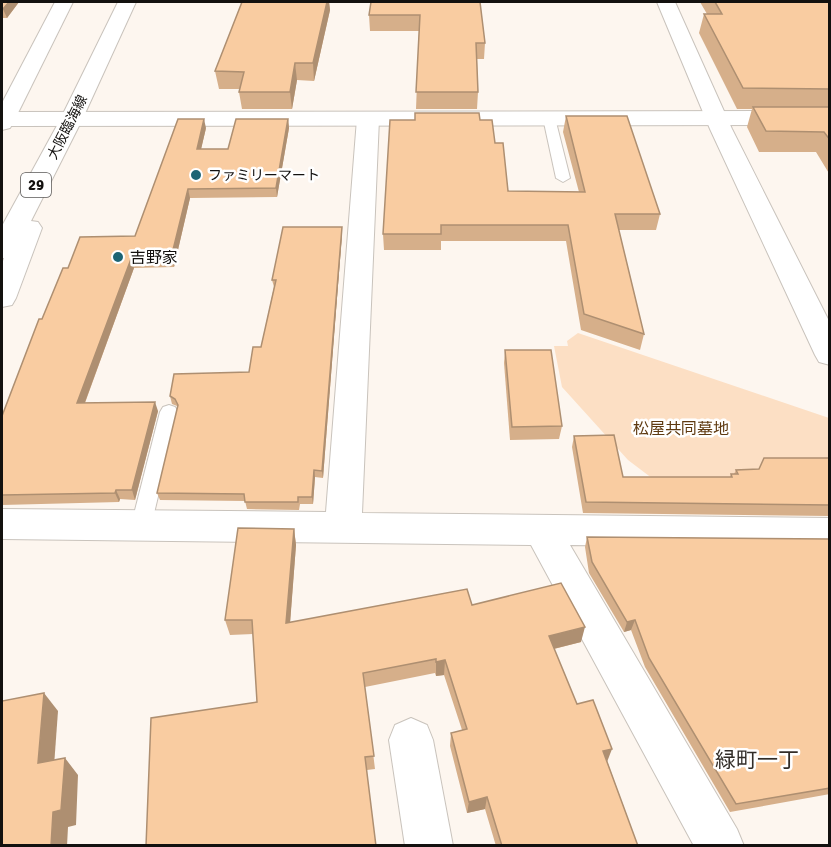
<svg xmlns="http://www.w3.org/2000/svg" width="831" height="847" viewBox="0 0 831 847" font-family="Signika,'Noto Sans JP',sans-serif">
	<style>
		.green { fill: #fcdfc4 }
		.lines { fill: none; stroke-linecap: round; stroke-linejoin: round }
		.lane-casing { stroke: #c9c3bc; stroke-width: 2 }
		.street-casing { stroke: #c9c3bc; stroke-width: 2 }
		.secondary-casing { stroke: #c9c3bc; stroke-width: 2 }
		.primary-casing { stroke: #c9c3bc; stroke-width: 2 }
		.lane { fill: #fff; fill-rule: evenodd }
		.street { fill: #fff; fill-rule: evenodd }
		.secondary { fill: #fff; fill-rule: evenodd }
		.primary { fill: #fff; fill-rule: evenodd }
		.wall { fill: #d6af8a }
		.shaded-wall { fill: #ae8f71 }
		.building { fill: #f9cca1; stroke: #ae8f71; stroke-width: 1.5 }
		.poi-dot { fill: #1d6474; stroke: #fff; stroke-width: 2 }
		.labels { text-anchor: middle; stroke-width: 5; stroke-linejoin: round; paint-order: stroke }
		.far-street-label { font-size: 14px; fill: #13110f; stroke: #fff }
		.far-poi-label { font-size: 14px; fill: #13110f; stroke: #fff; text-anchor: start }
		.shield { fill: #fff; stroke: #5a5857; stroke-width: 1.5 }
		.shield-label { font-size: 15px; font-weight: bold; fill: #13110f }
		.poi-label { font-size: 16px; fill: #13110f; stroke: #fff; text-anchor: start }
		.park-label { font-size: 16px; fill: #5f3a11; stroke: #fff }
		.near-neighbourhood-label { font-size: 21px; fill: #322d28; stroke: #fff }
	</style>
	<rect width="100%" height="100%" fill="#fdf6ef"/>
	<polygon class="green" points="578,333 829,418 829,462 710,484 661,485 628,460 562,387 554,346 568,346 567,341"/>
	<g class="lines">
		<g class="lane-casing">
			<g id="lane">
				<polygon points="549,114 555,118 570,178 563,182 556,178 543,118"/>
				<polygon points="169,405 175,407 178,412 151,526 148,532 141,534 134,532 131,526 160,412 163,407"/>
			</g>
		</g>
		<g class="street-casing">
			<g id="street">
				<polygon points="657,2 675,2 732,129 830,323 830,365 819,362 815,355 710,129"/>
				<polygon points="368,112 376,114 379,119 362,513 830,518 830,548 570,545 737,829 744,846 694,846 531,545 2,539 2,509 326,512 357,119 360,114"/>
				<polygon points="411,718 427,725 433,740 453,846 405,846 389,740 395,725"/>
			</g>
		</g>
		<g class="secondary-casing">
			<polygon id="secondary" points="830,111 830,125 2,126 2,112"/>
		</g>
		<g class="primary-casing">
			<g id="primary">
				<polygon points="55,2 73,2 13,123 10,128 2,130 2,103"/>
				<polygon points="118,2 136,2 82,120 31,221 38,222 42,228 16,298 12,305 2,307 2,264 4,258 2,258 2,226 60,120"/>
			</g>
		</g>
		<use href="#lane" class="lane"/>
		<use href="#street" class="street"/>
		<use href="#secondary" class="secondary"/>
		<use href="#primary" class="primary"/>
	</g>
	<g class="wall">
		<polygon points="2,2 19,2 7,18 2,18"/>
		<polygon points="242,2 329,2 330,10 314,81 297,80 292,109 242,109 239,92 240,89 219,89 215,71"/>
		<polygon points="480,2 485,43 484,59 477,59 478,92 477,109 416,109 419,31 370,31 369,15"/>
		<polygon points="700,2 830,2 830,175 816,152 759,152 747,127 752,109 737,109 699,33 704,14 707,14"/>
		<polygon points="566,116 660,214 656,230 619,230 644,334 640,350 581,330 566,241 441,241 441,250 384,250 383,234 480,120 495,143 508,191 579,192 563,132"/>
		<polygon points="288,119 289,128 277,197 190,198 174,267 134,268 85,403 158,411 135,500 120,499 119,502 2,505 2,416 42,319 68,268 135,236 206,128 201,149 228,149"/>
		<polygon points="342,227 342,234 323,478 315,477 313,504 300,504 299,510 247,509 245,501 160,500 157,493 178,407 177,406 172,404 170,396 249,372 261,347 274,287 272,280"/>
		<polygon points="505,350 562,426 559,439 510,440 504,363"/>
		<polygon points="574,436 623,477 730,477 731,474 734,474 736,470 759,469 830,458 830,516 583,513 572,447"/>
		<polygon points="294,529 296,545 290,622 472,605 581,642 554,649 577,704 607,761 638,846 496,846 485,809 467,813 450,746 451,733 462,730 444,675 436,676 435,673 365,687 375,769 367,770 257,702 253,634 230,635 225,620"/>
		<polygon points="587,537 830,539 830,794 730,812 645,667 631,630 624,632 589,573 585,547"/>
	</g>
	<g class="shaded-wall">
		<polygon points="9,2 19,2 7,18 3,9"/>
		<polygon points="327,2 329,2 330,10 314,81 313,63"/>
		<polygon points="295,63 297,80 292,109 290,92"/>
		<polygon points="204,119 206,128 199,158 197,149"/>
		<polygon points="288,119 289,128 277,197 276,188"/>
		<polygon points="188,189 190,198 174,267 171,258"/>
		<polygon points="342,227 342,234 323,478 322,471"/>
		<polygon points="131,259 134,268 81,413 77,403"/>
		<polygon points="155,402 158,411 135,500 132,490"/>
		<polygon points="314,470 315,477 313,504 312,497"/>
		<polygon points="116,490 120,499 119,502 115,493"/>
		<polygon points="294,529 296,545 289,637 286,623"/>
		<polygon points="635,620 631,630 624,632 627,622"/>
		<polygon points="585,627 581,642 545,651 549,636"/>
		<polygon points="445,660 444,675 436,676 436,662"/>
		<polygon points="44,693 58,711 53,780 38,763"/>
		<polygon points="612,749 607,762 603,751"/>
		<polygon points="65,758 78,775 76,825 68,827 67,846 51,846 53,812"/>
		<polygon points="487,797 485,809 467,813 469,802"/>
	</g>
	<g class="building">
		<polygon points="2,2 9,2 3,9 2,9"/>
		<polygon points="242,2 327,2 313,63 295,63 290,92 239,92 244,72 215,71"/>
		<polygon points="371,2 480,2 485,43 476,43 478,92 416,92 420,15 369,15"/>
		<polygon points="715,2 830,2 830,89 743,88 704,14 722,14"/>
		<polygon points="753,107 830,107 830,140 824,132 766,131"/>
		<polygon points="415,113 479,113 480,120 492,120 495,143 503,143 508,191 585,192 566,116 627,116 660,214 615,214 644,334 584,314 568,225 441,225 441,234 383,234 390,120 415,120"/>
		<polygon points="178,119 204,119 197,149 228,149 236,119 288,119 276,188 188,189 171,258 131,259 77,403 155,402 132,490 116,490 115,493 2,495 2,416 39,319 42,319 63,268 68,268 80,237 135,236"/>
		<polygon points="283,227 342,227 322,471 314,470 312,497 298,497 298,502 245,502 244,494 157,493 178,405 175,399 170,396 174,374 249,372 253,347 261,347 276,280 272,280"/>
		<polygon points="505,350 551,350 562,426 512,427"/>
		<polygon points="614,435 623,477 732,477 731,474 738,474 736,470 759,469 764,458 830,458 830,505 586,502 574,436"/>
		<polygon points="238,528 294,529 286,623 467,589 472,605 561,583 585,627 549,636 577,704 593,700 612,749 603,751 638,846 502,846 487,797 469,802 451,733 467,729 445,660 436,662 436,659 363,673 374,756 365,757 376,846 146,846 151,718 257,702 252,620 225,620"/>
		<polygon points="587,537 830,539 830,788 736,804 649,658 635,620 627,622 592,562"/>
		<polygon points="44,693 38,763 65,758 61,810 53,812 51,846 2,846 2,701"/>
	</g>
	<g class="poi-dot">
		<circle cx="196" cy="175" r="6"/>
		<circle cx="118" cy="257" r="6"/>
	</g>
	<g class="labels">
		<g class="far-street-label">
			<text transform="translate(67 127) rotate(-63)" y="5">大阪臨海線</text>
		</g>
		<g class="far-poi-label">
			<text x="208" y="180">ファミリーマート</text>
		</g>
		<rect class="shield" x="21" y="173" width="30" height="24" rx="4.5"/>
		<g class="shield-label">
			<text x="36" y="190">29</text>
		</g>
		<g class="poi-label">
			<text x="130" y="263">吉野家</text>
		</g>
		<g class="park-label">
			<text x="681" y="434">松屋共同墓地</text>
		</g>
		<g class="near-neighbourhood-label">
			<text x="757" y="767">緑町一丁</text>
		</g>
	</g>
	<rect width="831" height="847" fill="none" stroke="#13110f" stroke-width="6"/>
</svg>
